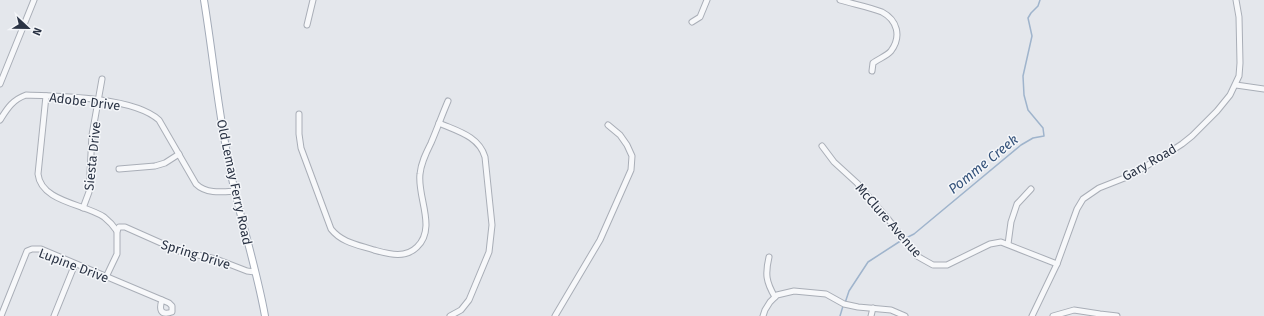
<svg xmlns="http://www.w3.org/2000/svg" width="1264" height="316" viewBox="0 0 1264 316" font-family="'Fira Sans',sans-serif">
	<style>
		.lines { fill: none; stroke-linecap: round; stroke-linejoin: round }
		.stream { stroke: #9fb4cc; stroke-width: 1.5 }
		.minor-casing { stroke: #a9aeb7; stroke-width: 7 }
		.major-casing { stroke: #a3abb8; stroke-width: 8 }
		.minor { stroke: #f7f8fa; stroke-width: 5 }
		.major { stroke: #fff; stroke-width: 6 }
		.labels { text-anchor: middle; stroke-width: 3; stroke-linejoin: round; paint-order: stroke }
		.street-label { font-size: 13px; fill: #2b3445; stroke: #f4f6f9 }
		.water-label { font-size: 14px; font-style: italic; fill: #34527a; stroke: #f4f6f9 }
	</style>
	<rect width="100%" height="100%" fill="#e4e7ec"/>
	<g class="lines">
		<g class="stream">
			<polyline points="906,238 914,234 1021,145 1033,138 1044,136 1043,128 1028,110 1024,95 1023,76 1032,36 1028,18 1031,13 1038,6 1040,0"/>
			<polyline points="845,303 849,291 868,262 902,240"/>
			<polyline points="840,316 843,306"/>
		</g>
		<g class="minor-casing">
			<g id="minor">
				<path d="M840,0C853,4 870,7 882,12C897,20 902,36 891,51C887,56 878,59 873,63L872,71"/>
				<polyline points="692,22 700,17 707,0"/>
				<polyline points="307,25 313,0"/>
				<polyline points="0,84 34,0"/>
				<polyline points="1236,85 1264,89"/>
				<path d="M46,96L38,174C41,202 85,204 104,217C109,221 113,225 117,231"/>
				<path d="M299,114V134L301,148L331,229C342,243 359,245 374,250C389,254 405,259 417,247C437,228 417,197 420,174C421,163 426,153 431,143C437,129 442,115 448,101"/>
				<path d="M0,120C7,109 12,100 26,95C60,96 134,97 159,120L196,184C206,194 222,192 235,191"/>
				<path d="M439,123C457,131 479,136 485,157L492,225L489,252L469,300L461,310L450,316"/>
				<polyline points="822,146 834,162 857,183 888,219 917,256 924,260 933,265 947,265 990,244 1001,242 1057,264"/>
				<polyline points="119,169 155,166 165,163 179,154"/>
				<polyline points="83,208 89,192 92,135 102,79"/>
				<polyline points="1008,244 1011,222 1017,204 1031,189"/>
				<path d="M769,257C765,274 766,282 775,297"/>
				<polyline points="106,277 117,254 117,231 119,227 125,227 179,251 216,259 247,271 255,272"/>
				<path d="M162,300L169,303L172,306V312C160,316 159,309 162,300Z"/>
				<polyline points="1,316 27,251 32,249 41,249 162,300"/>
				<polyline points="54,316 75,264"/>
				<polyline points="555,316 600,240 631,170 632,156 627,145 620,135 608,125"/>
				<polyline points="763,316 765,310 770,302 777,295 794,291 826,294 844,304 858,307 891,310 905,316"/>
				<polyline points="871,316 873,308"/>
				<polyline points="1032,316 1057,264 1077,209 1083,199 1099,188 1127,177 1162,157 1182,144 1192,136 1217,111 1230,95 1239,76 1240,63 1239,17 1236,0"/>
				<polyline points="1053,316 1074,310 1100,314 1117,316"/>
			</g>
		</g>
		<g class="major-casing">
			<path id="major" d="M204,0C214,61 219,123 233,183C243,228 257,271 265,316"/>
		</g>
		<use href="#minor" class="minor"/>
		<use href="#major" class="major"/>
	</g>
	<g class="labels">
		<g class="street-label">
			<text transform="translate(85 101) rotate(7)" y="5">Adobe Drive</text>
			<text transform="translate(92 156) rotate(-84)" y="5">Siesta Drive</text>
			<text transform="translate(1149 162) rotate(-30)" y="5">Gary Road</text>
			<text transform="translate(235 182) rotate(78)" y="5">Old Lemay Ferry Road</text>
			<text transform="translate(889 220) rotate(49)" y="5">McClure Avenue</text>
			<text transform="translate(196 254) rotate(17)" y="5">Spring Drive</text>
			<text transform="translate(74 265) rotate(21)" y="5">Lupine Drive</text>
		</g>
		<g class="water-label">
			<text transform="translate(983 164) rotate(-39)" y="5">Pomme Creek</text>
		</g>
	</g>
	<g transform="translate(28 28) rotate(112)" stroke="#f4f6f9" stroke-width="3" paint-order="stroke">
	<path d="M0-3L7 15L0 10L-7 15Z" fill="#2b3445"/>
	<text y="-6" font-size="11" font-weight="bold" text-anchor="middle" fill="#2b3445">N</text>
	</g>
</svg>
